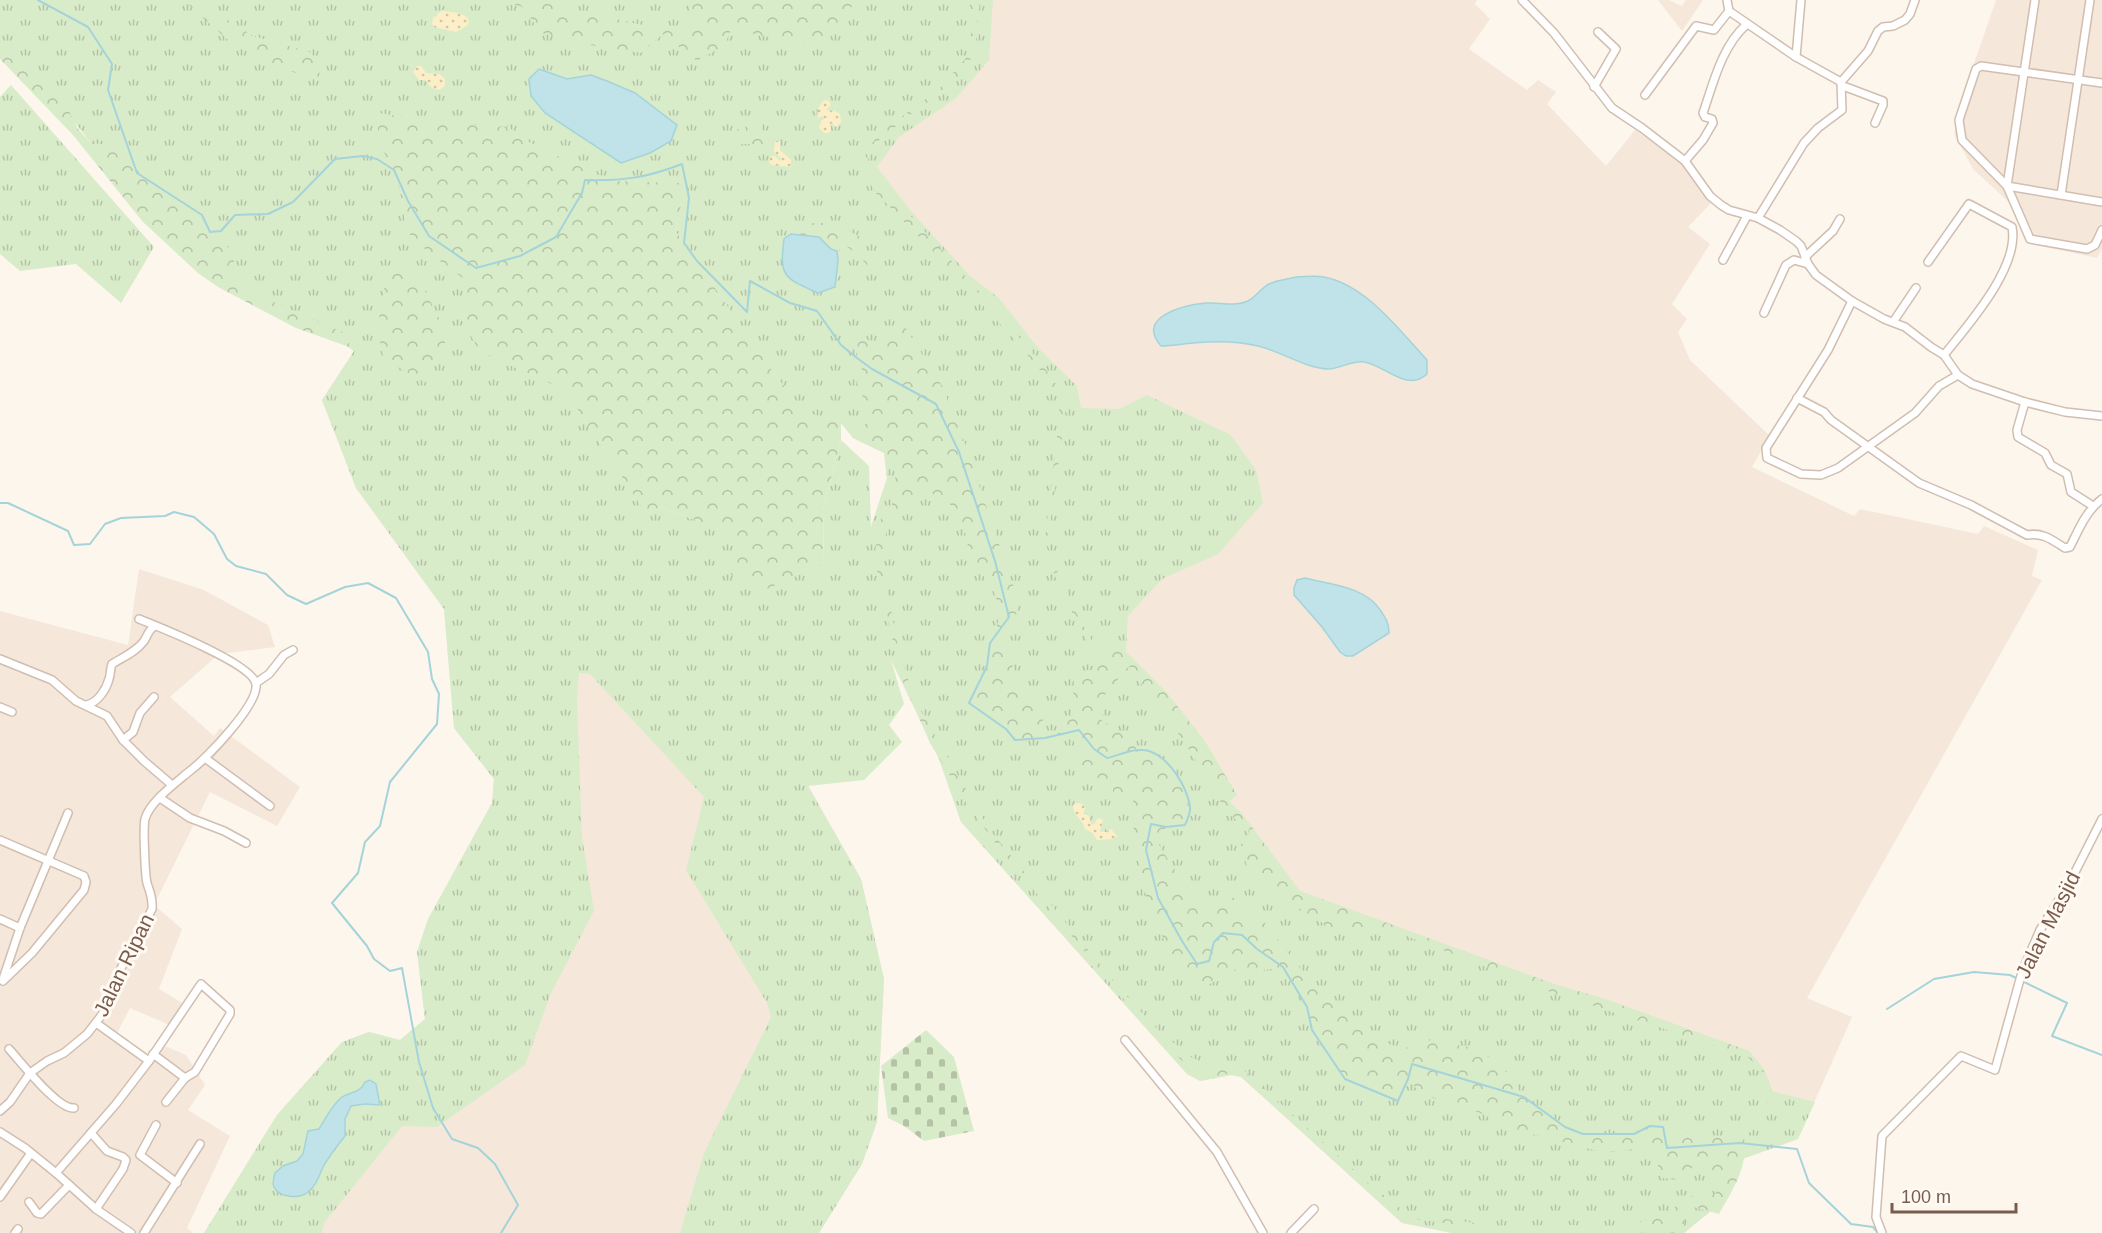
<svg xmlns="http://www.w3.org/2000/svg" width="2102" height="1233" viewBox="0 0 2102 1233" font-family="Helvetica,sans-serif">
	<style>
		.residential { fill: #f5e8da }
		.grass { fill: url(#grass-tufts); fill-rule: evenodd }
		.forest { fill: url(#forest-crowns); fill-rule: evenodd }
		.sand { fill: url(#sand-dots) }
		.cemetery { fill: url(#cemetery-stones) }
		.water { fill: #bfe3e8; stroke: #a5d3da; stroke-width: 1.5 }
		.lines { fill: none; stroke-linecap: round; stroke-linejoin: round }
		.stream { stroke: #a5d3da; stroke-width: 2 }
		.minor-casing { stroke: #d1beb0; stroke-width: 10 }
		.minor { stroke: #fff; stroke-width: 7 }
		.labels { text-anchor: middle; stroke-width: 6; stroke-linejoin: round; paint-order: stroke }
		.street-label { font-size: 21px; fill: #7a5c4d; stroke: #fffaf3 }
	</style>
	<defs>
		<pattern id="grass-tufts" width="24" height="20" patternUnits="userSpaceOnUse" patternTransform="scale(1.5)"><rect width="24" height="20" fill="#d8ecc9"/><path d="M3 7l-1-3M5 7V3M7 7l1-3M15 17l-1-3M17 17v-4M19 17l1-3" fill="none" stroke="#b4c2a5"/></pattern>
		<pattern id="forest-crowns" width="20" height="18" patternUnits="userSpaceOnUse" patternTransform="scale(1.5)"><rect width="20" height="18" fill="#d8ecc9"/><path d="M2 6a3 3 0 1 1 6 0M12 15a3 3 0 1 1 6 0" fill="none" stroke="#b4c2a5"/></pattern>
		<pattern id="sand-dots" width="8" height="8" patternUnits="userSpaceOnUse" patternTransform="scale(1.5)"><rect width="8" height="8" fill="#fcefc7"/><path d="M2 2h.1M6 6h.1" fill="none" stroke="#d1c5a4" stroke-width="1.8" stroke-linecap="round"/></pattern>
		<pattern id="cemetery-stones" width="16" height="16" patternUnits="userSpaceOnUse" patternTransform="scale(1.5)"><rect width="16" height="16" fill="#d8ecc9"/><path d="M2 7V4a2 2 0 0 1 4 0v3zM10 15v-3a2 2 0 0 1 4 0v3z" fill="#b4c2a5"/></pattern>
	</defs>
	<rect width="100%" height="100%" fill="#fdf6ec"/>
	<g class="residential">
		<polygon points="0,0 1477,0 1475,4 1490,19 1469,49 1527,90 1538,80 1556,92 1547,104 1606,166 1635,130 1682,163 1711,203 1688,227 1710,244 1672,304 1687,319 1678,332 1690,360 1770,436 1752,467 1854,516 1860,509 1978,534 1984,526 2038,550 2032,576 2042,580 1807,998 1852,1017 1798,1139 1731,1163 1684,1233 1452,1233 1402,1223 1241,1077 1231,1075 1200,1081 1187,1074 961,822 939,759 868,534 887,478 884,453 853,438 841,423 709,610 861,879 884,979 877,1122 862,1164 819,1233 204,1233 277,1115 342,1042 369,1032 400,1040 425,1019 417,952 428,919 492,803 494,779 454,728 444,609 356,488 322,400 354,351 298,314 211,231"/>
		<polygon points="1658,0 1669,0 1682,6 1686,0 1703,0 1682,31"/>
		<polygon points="1996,0 2102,0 2102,249 2097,258 2026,243 2012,205 1973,169 1954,134 1962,98"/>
		<polygon points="139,569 204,590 268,625 275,647 219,654 170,697 214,736 220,728 300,787 277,826 210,792 154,905 182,929 159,989 184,1004 174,1027 130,1008 117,1033 150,1056 158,1043 186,1055 205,1085 188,1110 230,1136 187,1228 193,1233 0,1233 0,611 128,645"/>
	</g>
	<g class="grass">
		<path d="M0,0H993L989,60L955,99L899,137L877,167L910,210L970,276L999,298L1038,348L1077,386L1081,408L1119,409L1147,395L1231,435L1256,470L1263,503L1218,554L1162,579L1128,616L1126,652L1167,693L1204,740L1237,795L1229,801L1242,814L1300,891L1554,984L1605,999L1749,1051L1764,1069L1772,1091L1815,1102L1798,1139L1731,1163L1721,1203L1684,1233H1452L1402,1223L1241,1077L1231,1075L1200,1081L1187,1074L961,822L939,759L891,660L904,704L889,725L902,742L864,780L808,786L861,879L884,979L877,1122L862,1164L819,1233H680L704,1153L771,1017L767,1003L686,870L704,797L590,674L579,673L577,702L582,837L594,911L551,993L525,1065L437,1127L402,1126L324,1223L322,1233H204L277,1115L342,1042L369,1032L400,1040L425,1019L417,952L428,919L492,803L494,779L454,728L444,609L356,488L322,400L354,351L298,314L228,283L210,232L144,178L91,143L76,124L0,54ZM377,113L452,124L509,127L518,137L610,181L685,183L676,232L775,375L805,412L841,423L853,438L884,453L887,478L871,528L869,466L841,440L823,510L824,564L737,536L660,507L645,512L565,390L479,351L462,318L469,282L428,252L407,232L397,175L379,144Z"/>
		<polygon points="11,85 154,247 121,303 76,264 20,271 0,254 0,97"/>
	</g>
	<g class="forest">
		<polygon points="187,0 206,0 206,6 253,36 310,52 323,81 270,65 227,39 191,7"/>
		<polygon points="482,0 530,0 643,25 687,30 691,0 854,0 849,14 821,48 731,29 725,45 697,61 663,34 641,53 584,44 542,33 521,6"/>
		<path d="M969,0H980L975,49L965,72L951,86L915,111L879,140L866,163L875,177L978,290L1041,363L1067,400L1047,548L1073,607L1096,648L1126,652L1167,693L1204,740L1237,795L1229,801L1242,814L1300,891L1554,984L1605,999L1749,1051C1777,1084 1785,1112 1744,1136C1749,1166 1733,1189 1719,1214L1693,1207L1679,1233L1485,1229L1402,1217L1357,1180L1238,1070L1213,1079L1187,1066L1137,1015L996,844L967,804L930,743L901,677L874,557L882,513L891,512C892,501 897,486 895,475C892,454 877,442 858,437L859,432L867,422L872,406L863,397L857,383L863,372L856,351L859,339L866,338L874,346L882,342L888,344L902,322L942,386L963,438L1018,600L1016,616L1009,617L998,633L1005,643L1021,692L1041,706L1045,738L1015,740L1006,729L969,703L987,666L990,643L998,633L997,625L1001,611L991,585L971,561L964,527L948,501L916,486L907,509L891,513L881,555L898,647L914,699L989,829L1121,990L1158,1030L1191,1057L1217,1070L1238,1065L1366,1181L1408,1214L1497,1226L1570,1225L1624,1229L1677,1206L1694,1195L1708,1198L1716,1193L1720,1180L1704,1165L1692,1168L1678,1180L1663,1178L1650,1146L1616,1152L1594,1150L1516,1130L1478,1112L1421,1094L1409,1080L1398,1101L1345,1079L1312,1030L1307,1007L1283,968L1262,970L1236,969L1208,985L1193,988L1171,955L1148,905L1139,865L1131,810L1134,798L1113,793V782L1100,778H1084L1078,764L1081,752L1070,736L1058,735L1057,727L1072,716L1074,679L1087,670H1097L1090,646L1060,589L1044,547L1057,437L1060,399L1037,366L1012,337L930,248L876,193L864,174L863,162L867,150L880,133L939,89L966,58L973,25ZM1129,666L1163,716L1176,730L1192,754L1228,814L1250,829L1241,845L1250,878L1342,935L1366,937V922L1404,935L1548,991L1747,1056L1762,1071L1768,1099L1766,1112L1755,1126L1726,1136L1697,1137L1682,1129L1672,1133L1663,1127L1650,1126L1633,1134H1583L1565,1127L1524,1097L1500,1064L1474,1048L1427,1040L1400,1050L1365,1030L1318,991L1258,914L1238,913L1241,902L1232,897L1210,910C1186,888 1173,869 1157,841L1166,827L1185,825L1190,809L1183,787L1169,764L1150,751L1137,750L1130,736L1120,732L1100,719L1103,714L1104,696Z"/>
		<polygon points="0,46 27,71 52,78 78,129 91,143 110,145 132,156 137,173 202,215 210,231 221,231 246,290 342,332 352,348 296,328 218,287 198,273 143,222 73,135 0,59"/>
		<polygon points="377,113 452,124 509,127 518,137 610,181 685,183 676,232 775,375 805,412 841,423 841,440 823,510 824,564 762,591 731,575 736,536 661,507 645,512 565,390 479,351 462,318 468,282 428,252 407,232 397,175 379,144"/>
		<polygon points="755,118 765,133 779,135 763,145 758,153 750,144 742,144 735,141 733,133 738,129 745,130 746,123"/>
		<polygon points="802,223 833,223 863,238 868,266 857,254 846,246 837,251 831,249 819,237 791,234"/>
		<path d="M391,262L424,289L448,336L426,383L384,359C373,322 382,298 391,262Z"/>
	</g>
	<g class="sand">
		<path d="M442,10C453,14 461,10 469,20L468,25L456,32L434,27L432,24L433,18Z"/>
		<polygon points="417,66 421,66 426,73 439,74 445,79 445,86 439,90 432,88 425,80 419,80 413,72"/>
		<path d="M824,100L829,101L831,105L826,110L835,111L840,114L841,122L836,127L831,123L830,124L831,128L829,133H824L819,128L821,121L824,119L823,116L818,118C816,111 819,106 824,100Z"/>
		<polygon points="780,141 780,150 791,160 791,167 772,165 769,163 770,157 775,156 780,161 782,159 774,152 775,142"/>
		<path d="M1077,803L1082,804L1085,808L1083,814L1089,815L1091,824L1094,825L1097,819L1100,818L1103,820L1100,831L1106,832L1111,829L1117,836L1114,839L1097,840L1093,833L1085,829C1084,827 1084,824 1082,822C1078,816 1073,814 1073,805Z"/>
	</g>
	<polygon class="cemetery" points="926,1030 954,1057 974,1131 924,1141 904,1126 888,1118 881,1066"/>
	<g class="water">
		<polygon points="539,69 567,79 591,75 607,81 635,93 677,125 671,141 650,153 621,163 545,113 531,96 529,79"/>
		<path d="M791,234L819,237L831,249L837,251L838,261L835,287L818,293C784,278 779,277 784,239Z"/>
		<path d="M1296,277C1305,277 1315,275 1324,277C1366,285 1399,330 1427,360V374C1407,393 1385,365 1364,362C1352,360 1340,369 1328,369C1305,368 1280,351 1258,346C1237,341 1214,341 1193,343C1182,344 1172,346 1161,346C1135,317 1184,305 1206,303C1220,302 1234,307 1248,301C1256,297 1261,288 1269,284C1277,280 1288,279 1296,277Z"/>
		<path d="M1305,578C1331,585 1365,586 1381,611C1386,619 1389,623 1389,633L1353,656H1346L1340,652L1322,627L1294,595V588L1297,580Z"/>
		<path d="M370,1080L376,1084L380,1105L365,1104L351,1106L345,1119V1136C337,1146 329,1156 323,1167C319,1176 316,1186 308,1192C300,1199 279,1198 274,1187C272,1183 274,1177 275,1173L283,1166L297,1161L303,1154L308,1131L319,1129C326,1118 331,1106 342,1097C351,1091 360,1094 365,1082Z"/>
	</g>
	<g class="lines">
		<g class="stream">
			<path d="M38,0L88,27L112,64L108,90L137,173L202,215L210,232L221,231L235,215L268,214L293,202L335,159L363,156L377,159L394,170L408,201L429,236L476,268L520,256L556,237L582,193L585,180C623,181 646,178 682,164L689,198L684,243L697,261L747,312L750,281L790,303L817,311L841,345L857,358L872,369L936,404L959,452L995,561L1009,617L990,643L987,666L969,703L1006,729L1015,740L1045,738L1079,730L1094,749L1107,758C1120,755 1136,747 1149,751C1170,758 1187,787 1190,807C1191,813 1187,820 1185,825L1166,827L1151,824L1146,850L1158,898L1182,941L1197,964L1209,961L1214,942L1223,933L1242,935L1257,949L1283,967L1307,1007L1312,1030L1345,1079L1398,1101L1408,1079L1412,1064L1524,1097L1565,1127L1583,1134H1634L1650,1126L1663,1127L1667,1148L1740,1143L1797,1149L1809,1183L1851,1224L1873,1227L1878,1233"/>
			<polyline points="0,503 8,503 68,531 74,545 90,544 105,524 121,518 165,516 174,512 194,517 214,534 227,559 236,566 266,574 287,595 306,604 345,587 368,583 396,598 428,652 432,679 439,694 437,724 390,782 380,826 365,842 358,873 332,903 367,946 374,959 390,971 402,968 419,1062 433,1108 452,1139 478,1148 495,1164 518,1205 501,1233"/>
			<polyline points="1887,1009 1934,979 1974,972 2010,975 2067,1003 2052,1036 2102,1055"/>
		</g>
		<g class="minor-casing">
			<g id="minor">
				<polyline points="1522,0 1554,33 1612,108 1642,128 1685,161 1710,196 1721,205 1729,210 1758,218 1780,230 1796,241 1801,246 1808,264 1816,275 1852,301 1884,319 1905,327 1931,347 1944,355 1958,375 1972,384 2025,402 2065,412 2102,416"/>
				<polyline points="1727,0 1729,11 1796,57 1841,82"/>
				<polyline points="2035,0 2007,186 2102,202"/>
				<polyline points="1796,57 1801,0"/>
				<polyline points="2102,83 1981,66 1976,69 1959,120 1962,140 2007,186 2030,239 2087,249 2095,245 2102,230"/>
				<polyline points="1843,86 1883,101 1883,105 1875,123"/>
				<polyline points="1594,87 1616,49 1598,32"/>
				<polyline points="1645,95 1696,26 1714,30 1729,11"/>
				<path d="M1685,161L1703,140L1713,123L1712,119L1705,117L1703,113C1713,84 1722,46 1746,25"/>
				<polyline points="2061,195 2090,0"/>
				<polyline points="1758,218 1804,143 1818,128 1842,110 1841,82 1868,51 1878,31 1883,27 1893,26 1905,20 1910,14 1915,0"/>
				<polyline points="1805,257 1833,231 1840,219"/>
				<polyline points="1723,260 1747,216"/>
				<path d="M1928,262L1969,204L2012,227C2020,267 1968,325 1944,355"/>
				<polyline points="1852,301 1828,350 1766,448 1767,458 1801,474 1821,475 1838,468 1915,413 1939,386 1958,375"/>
				<polyline points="1764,313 1786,265 1794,260 1808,264"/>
				<polyline points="1893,322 1916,288"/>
				<path d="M1797,398L1824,412L1831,420L1919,483L1971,505L2027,535C2043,532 2052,540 2065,548L2070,547C2079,529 2086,511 2102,499"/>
				<polyline points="2025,402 2017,430 2018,437 2045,453 2051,465 2067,474 2071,492 2093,506"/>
				<polyline points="0,659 52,680 76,701 107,716 123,740 144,761 172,785"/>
				<polyline points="256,683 269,674 284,655 293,650"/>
				<path d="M87,705C98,702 106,690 109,679C111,673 110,669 112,664C123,657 136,652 144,641C148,635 148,630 155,626"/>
				<polyline points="0,707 12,712"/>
				<polyline points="123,740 133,732 140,713 154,697"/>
				<polyline points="205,758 270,806"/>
				<polyline points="160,798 190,818 224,831 246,843"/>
				<polyline points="0,840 84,876 86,882 84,890 32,953 3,981"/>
				<polyline points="0,919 20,928"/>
				<polyline points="3,979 20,928 68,813"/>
				<polyline points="96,1023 149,1061"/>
				<polyline points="1125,1040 1217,1152 1263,1233"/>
				<path d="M9,1049C21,1062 58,1110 74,1108"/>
				<polyline points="153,1054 185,1078 166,1102"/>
				<path d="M0,1111L10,1102L30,1073L47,1061L64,1053L87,1034L101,1016L113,995L118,974L152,909C153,898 150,893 147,883C145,875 143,826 145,819C150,801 177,782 191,770C207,758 259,704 256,684C253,664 159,627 139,619"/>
				<polyline points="156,1125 140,1155 177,1183"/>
				<polyline points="0,1132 25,1148 56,1173 116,1104 149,1061 201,984 230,1010 230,1014 195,1072 185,1078"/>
				<polyline points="91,1133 107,1151 123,1157 126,1160 123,1169 96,1209"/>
				<polyline points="56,1173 96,1209 131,1233"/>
				<polyline points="0,1197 31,1153"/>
				<polyline points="29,1202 37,1213 41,1214 69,1185"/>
				<polyline points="15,1233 18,1229"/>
				<polyline points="144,1233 200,1144"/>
				<polyline points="1291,1233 1314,1209"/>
				<polyline points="1882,1233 1876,1217 1882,1136 1961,1056 1995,1070 2022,972 2040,930 2069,884 2102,819"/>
			</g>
		</g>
		<use href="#minor" class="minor"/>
	</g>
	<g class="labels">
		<g class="street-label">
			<text transform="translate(2048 925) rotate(-63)" y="7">Jalan Masjid</text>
			<text transform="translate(124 965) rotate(-64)" y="7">Jalan Ripan</text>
		</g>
	</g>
	<path d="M1892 1203v9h124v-9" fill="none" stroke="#7a5c4d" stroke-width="3"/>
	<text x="1901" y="1203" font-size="18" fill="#7a5c4d" stroke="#fffaf3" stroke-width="4.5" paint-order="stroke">100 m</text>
</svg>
